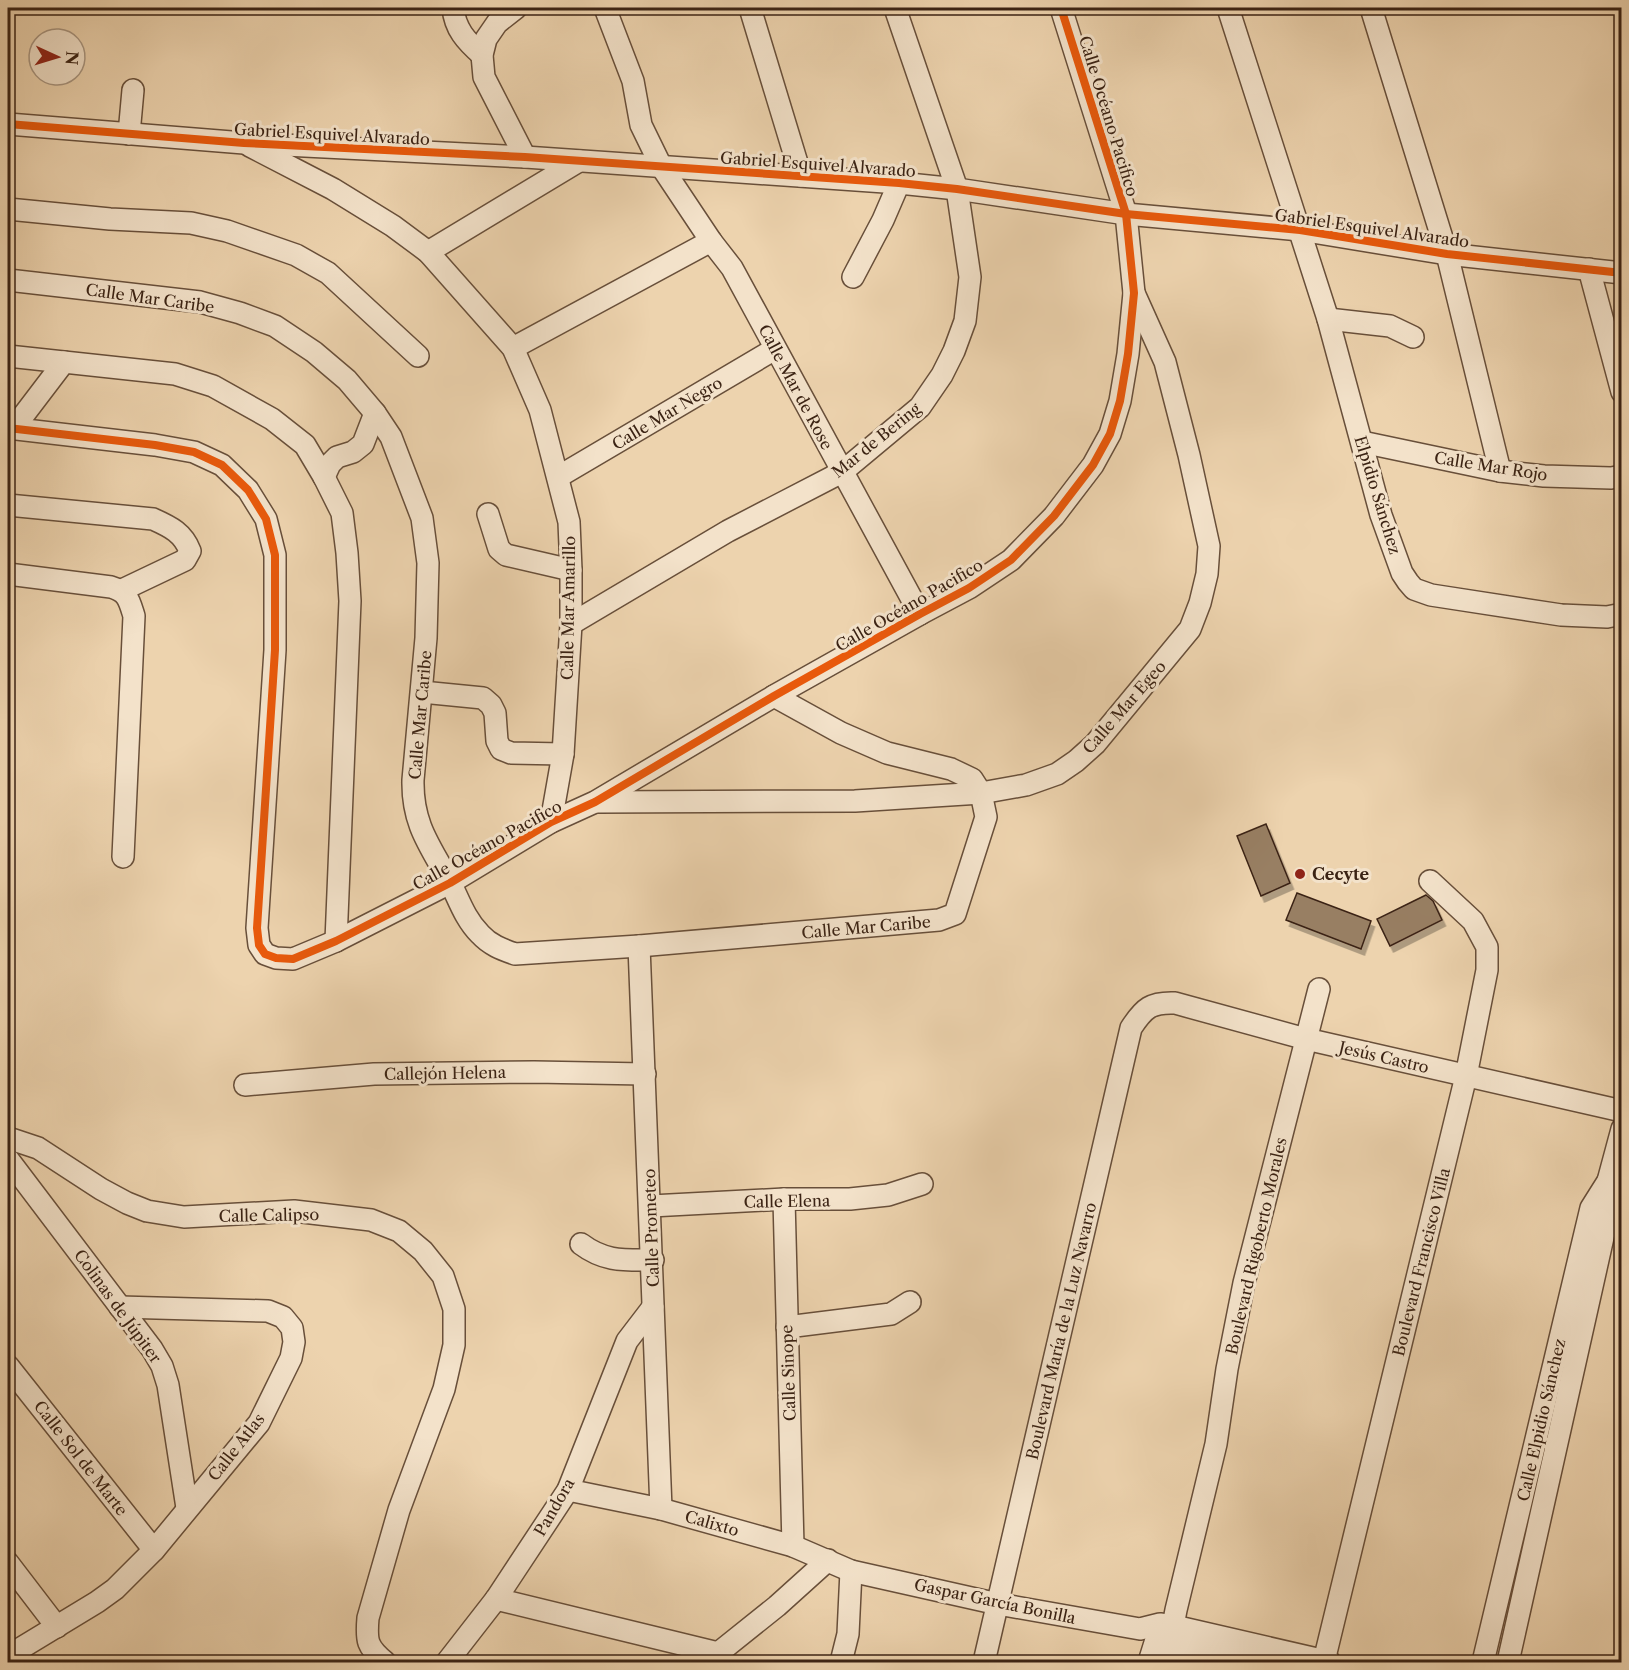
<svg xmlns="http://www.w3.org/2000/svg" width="1629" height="1670" viewBox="0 0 1629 1670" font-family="'Libre Caslon Text',serif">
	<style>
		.building { fill: #987f64; stroke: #3b2314; stroke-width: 1.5; filter: url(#shadow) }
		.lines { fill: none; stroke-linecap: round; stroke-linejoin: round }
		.minor-casing { stroke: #684f3a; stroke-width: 24 }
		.minor { stroke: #f3e2ca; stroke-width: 21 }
		.cycleway-casing { stroke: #f3e2ca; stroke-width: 11 }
		.cycleway { stroke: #e8590c; stroke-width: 8 }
		.poi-dot { fill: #8f2418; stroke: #f3e2ca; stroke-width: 2 }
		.labels { text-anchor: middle; stroke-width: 6; stroke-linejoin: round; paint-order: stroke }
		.street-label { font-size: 16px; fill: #3b2314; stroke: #f3e2ca }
		.poi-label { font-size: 16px; font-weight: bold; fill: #3b2314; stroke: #f3e2ca; text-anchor: start }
	</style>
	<defs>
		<filter id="shadow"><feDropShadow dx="3.5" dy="6" stdDeviation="0" flood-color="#0004"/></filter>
	</defs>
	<rect width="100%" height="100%" fill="#edd3ae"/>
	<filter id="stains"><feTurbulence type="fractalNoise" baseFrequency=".00333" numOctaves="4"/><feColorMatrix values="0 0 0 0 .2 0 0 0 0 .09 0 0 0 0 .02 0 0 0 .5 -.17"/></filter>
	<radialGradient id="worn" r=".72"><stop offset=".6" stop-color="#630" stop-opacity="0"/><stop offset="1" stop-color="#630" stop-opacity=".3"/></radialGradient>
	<g class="building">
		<polygon points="1266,824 1290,883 1261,896 1237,836"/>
		<polygon points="1297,893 1371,921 1361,949 1286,920"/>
		<polygon points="1426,895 1433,901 1442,920 1390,946 1377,919"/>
	</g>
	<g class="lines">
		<g class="minor-casing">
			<g id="minor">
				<path d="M453,8C455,29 466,41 482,55"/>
				<polyline points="516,8 497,23 486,39 482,55 484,77 525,157"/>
				<polyline points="605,8 633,81 641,125 661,166 711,241 732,268 920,614"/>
				<polyline points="750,8 801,176"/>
				<polyline points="1228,8 1328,319 1381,515 1402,573 1408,582 1414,589 1431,595 1561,615 1607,617 1622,614"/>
				<polyline points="1371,8 1447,254 1500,471"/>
				<polyline points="8,124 244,143 525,157 899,183 957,189 1126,214 1300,230 1447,254 1622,273"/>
				<polyline points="129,134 133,90"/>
				<polyline points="250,146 333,189 393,226 428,252 513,348 540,410 569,522 571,570 571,624 563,754 551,822"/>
				<polyline points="8,209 110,219 191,223 227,231 296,255 328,273 418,356"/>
				<polyline points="428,252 579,161"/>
				<polyline points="1589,269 1622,392"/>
				<polyline points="853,277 883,220 899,183"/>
				<path d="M8,280L200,302L240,313L275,326L314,352L347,380L375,413L391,437L422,518L428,563L426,638L413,780C412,824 430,846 450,882C459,900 465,919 480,934C490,945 501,949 515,954L639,946L939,920L955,914L986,817L981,793L972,779L951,769L887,753L841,733L774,696"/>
				<polyline points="1328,319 1390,326 1413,337"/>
				<polyline points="513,348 711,241"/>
				<polyline points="8,356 175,374 213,386 272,419 305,445 324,477 342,513 347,553 350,601 336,941"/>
				<polyline points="8,428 155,445 194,452 222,465 248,490 266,519 275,555 275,650 257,928 259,945 265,954 276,958 293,959 336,941 450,883 551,822 595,802 774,696 920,614 969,588 1011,560 1054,516 1093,465 1110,434 1120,401 1128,354 1134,293 1126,214 1061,8"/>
				<polyline points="13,429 64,362"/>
				<polyline points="1362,442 1500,471 1544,476 1611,478 1622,476"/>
				<polyline points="324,477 330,464 337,457 353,452 363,444 375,413"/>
				<polyline points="558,477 775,349"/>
				<path d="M8,505L153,519C171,527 183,533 190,551L185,560L122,590"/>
				<polyline points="488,514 499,549 506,555 571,570"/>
				<path d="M8,574L111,587C128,592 129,600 134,616L123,857"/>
				<polyline points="571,624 728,531 842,472 920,407 942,375 954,351 965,321 970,277 957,189 895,8"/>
				<polyline points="422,692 483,698 491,705 495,713 497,741 501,749 511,753 563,754"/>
				<polyline points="598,802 855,801 981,793 1026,785 1057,774 1076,761 1095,744 1190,629 1200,603 1207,574 1209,546 1189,455 1165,362 1134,293"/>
				<polyline points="639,946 661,1509"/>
				<polyline points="245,1085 374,1074 534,1072 645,1074"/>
				<path d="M8,1138L38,1148L101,1189L127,1203L147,1211L184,1217L294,1211L371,1220L399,1231L423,1251L443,1276L454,1309V1345L444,1389L399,1510L368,1618C366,1641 367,1647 385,1662"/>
				<polyline points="8,1159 152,1349 162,1366 168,1385 187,1508"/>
				<polyline points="784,1199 793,1546"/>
				<polyline points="651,1206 784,1199 850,1199 888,1195 922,1184"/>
				<path d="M581,1244C605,1262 624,1260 653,1260"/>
				<polyline points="787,1327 891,1314 910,1302"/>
				<polyline points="8,1366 154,1550"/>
				<polyline points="568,1490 661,1509 793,1546 851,1571 998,1604 1140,1629 1160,1624 1174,1626 1330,1662"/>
				<polyline points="8,1563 57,1627"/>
				<polyline points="496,1599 718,1653"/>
				<polyline points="1156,1642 1249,1662"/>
				<polyline points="8,1656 97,1602 115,1589 154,1550 259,1423 291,1358 294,1342 292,1328 283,1317 268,1311 120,1307"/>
				<polyline points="1324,1661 1466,1076 1487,970 1487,947 1473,921 1430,881"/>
				<polyline points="447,1662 496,1599 568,1490 627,1341 653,1307"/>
				<polyline points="707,1662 777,1606 828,1560"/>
				<polyline points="841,1662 848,1634 851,1571"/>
				<path d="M984,1662L1131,1028C1144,1008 1151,1002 1175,1003L1306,1039L1622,1111"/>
				<polyline points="1149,1662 1159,1630"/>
				<polyline points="1166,1662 1176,1610 1216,1444 1227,1369 1244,1283 1319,989"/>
				<polyline points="1483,1662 1591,1208 1608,1181 1622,1129"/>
				<polyline points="1508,1662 1608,1215 1608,1181"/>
			</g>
		</g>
		<use href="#minor" class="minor"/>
		<g class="cycleway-casing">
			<g id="cycleway">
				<polyline points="8,124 244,143 525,157 899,183 957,189 1126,214 1300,230 1447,254 1622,273"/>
				<polyline points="8,428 155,445 194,452 222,465 248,490 266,519 275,555 275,650 257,928 259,945 265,954 276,958 293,959 336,941 450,883 551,822 595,802 774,696 920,614 969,588 1011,560 1054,516 1093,465 1110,434 1120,401 1128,354 1134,293 1126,214 1061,8"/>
			</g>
		</g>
		<use href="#cycleway" class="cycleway"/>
	</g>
	<circle class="poi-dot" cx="1300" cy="874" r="6"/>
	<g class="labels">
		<g class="street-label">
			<text transform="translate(1109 116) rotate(73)" y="6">Calle Océano Pacifico</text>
			<text transform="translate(332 134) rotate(3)" y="6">Gabriel Esquivel Alvarado</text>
			<text transform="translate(818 164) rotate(4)" y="6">Gabriel Esquivel Alvarado</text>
			<text transform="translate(1372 228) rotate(8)" y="6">Gabriel Esquivel Alvarado</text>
			<text transform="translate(150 298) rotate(8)" y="6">Calle Mar Caribe</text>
			<text transform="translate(796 387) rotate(62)" y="6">Calle Mar de Rose</text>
			<text transform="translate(667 413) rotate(-31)" y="6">Calle Mar Negro</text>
			<text transform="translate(876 440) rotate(-39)" y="6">Mar de Bering</text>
			<text transform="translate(1491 466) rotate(9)" y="6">Calle Mar Rojo</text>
			<text transform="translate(1378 495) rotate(73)" y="6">Elpidio Sánchez</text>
			<text transform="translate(909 605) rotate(-30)" y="6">Calle Océano Pacifico</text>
			<text transform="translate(568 608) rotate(-89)" y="6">Calle Mar Amarillo</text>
			<text transform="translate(1124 707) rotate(-49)" y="6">Calle Mar Egeo</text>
			<text transform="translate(420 715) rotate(-85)" y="6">Calle Mar Caribe</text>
			<text transform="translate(487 845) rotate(-29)" y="6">Calle Océano Pacifico</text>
			<text transform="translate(866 927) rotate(-5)" y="6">Calle Mar Caribe</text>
			<text transform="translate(1384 1057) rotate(13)" y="6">Jesús Castro</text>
			<text transform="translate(445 1073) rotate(-1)" y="6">Callejón Helena</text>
			<text transform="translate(787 1201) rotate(-1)" y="6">Calle Elena</text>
			<text transform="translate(269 1215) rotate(-1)" y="6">Calle Calipso</text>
			<text transform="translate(651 1228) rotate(-92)" y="6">Calle Prometeo</text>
			<text transform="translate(1256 1246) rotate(-77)" y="6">Boulevard Rigoberto Morales</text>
			<text transform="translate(1421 1262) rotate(-76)" y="6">Boulevard Francisco Villa</text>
			<text transform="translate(118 1306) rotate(54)" y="6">Colinas de Júpiter</text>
			<text transform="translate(1061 1331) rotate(-77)" y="6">Boulevard María de la Luz Navarro</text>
			<text transform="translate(788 1373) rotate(-92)" y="6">Calle Sinope</text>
			<text transform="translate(1541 1420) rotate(-77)" y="6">Calle Elpidio Sánchez</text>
			<text transform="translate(236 1447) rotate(-52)" y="6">Calle Atlas</text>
			<text transform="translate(81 1458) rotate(52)" y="6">Calle Sol de Marte</text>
			<text transform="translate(554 1507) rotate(-60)" y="6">Pandora</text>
			<text transform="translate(712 1523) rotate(16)" y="6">Calixto</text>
			<text transform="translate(995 1601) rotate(12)" y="6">Gaspar García Bonilla</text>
		</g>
		<g class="poi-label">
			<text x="1312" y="880">Cecyte</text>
		</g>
	</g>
	<rect width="1629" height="1670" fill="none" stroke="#edd3ae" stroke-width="30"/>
	<rect x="9" y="9" width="1611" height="1652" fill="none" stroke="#3b2314" stroke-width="3"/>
	<rect x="15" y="15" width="1599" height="1640" fill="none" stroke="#3b2314" stroke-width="1.5"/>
	<g transform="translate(57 57) rotate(94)"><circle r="28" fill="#f3e2ca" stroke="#a99681" stroke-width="1.5"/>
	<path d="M0-4.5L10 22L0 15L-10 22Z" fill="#8f2418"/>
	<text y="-9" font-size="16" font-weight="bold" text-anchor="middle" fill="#3b2314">N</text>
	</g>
	<rect width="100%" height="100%" filter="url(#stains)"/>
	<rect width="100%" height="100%" fill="url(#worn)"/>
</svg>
